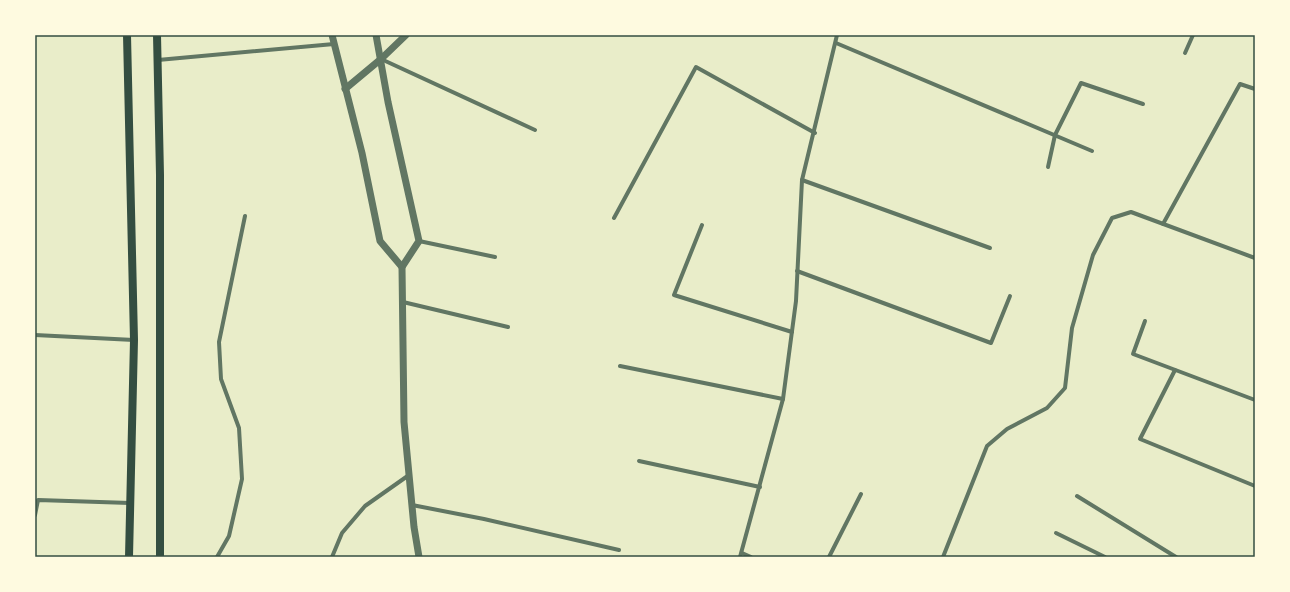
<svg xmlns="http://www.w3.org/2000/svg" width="1290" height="592" viewBox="0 0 1290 592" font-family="Montserrat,sans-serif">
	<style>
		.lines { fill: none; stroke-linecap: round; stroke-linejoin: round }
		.minor { stroke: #617663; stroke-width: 4 }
		.tertiary { stroke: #617663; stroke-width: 7 }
		.secondary { stroke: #344e41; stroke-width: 8 }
		.neatline { fill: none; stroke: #344e41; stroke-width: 1.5 }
	</style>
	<rect width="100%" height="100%" fill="#e9edc9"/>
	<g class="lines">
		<g class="minor">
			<polyline points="836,43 1092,151"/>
			<polyline points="1185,53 1193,35"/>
			<polyline points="381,59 535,130"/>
			<polyline points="158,60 334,44"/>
			<polyline points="1048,167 1055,135 1081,83 1143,104"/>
			<polyline points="802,180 990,248"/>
			<polyline points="614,218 696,67 815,133"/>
			<polyline points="1163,224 1240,84 1255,89"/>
			<polyline points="702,225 674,295 792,332"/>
			<polyline points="419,241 495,257"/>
			<polyline points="797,271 991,343 1010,296"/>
			<polyline points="403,302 508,327"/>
			<polyline points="1145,321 1133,354 1255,400"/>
			<polyline points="35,335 134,340"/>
			<polyline points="620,366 783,399"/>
			<polyline points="1175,370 1140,439 1255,486"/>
			<polyline points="639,461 760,487"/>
			<polyline points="1077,496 1176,557"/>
			<polyline points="412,505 484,519 619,550"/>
			<polyline points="35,515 38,500 130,503"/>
			<polyline points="1056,533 1105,557"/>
			<polyline points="742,553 751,557"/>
			<polyline points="217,557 229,536 242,479 239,428 221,379 219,342 245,216"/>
			<polyline points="332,557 342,533 365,506 409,475"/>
			<polyline points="740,557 783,399 796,301 802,180 837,35"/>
			<polyline points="829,557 861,494"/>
			<polyline points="943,557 987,446 1007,429 1047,408 1065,388 1072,328 1093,255 1112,218 1131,212 1255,258"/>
		</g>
		<g class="tertiary">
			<polyline points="332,35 362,153 380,241 402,267"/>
			<polyline points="376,35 388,102 419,241 402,267 404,422 414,527 419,557"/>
			<polyline points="345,89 381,59 406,35"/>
		</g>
		<g class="secondary">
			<polyline points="127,35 134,340 129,557"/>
			<polyline points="157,35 160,175 160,557"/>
		</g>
	</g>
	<rect width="1290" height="592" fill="none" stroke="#fefae0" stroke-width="72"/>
	<rect x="36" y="36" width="1218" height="520" class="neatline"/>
</svg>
